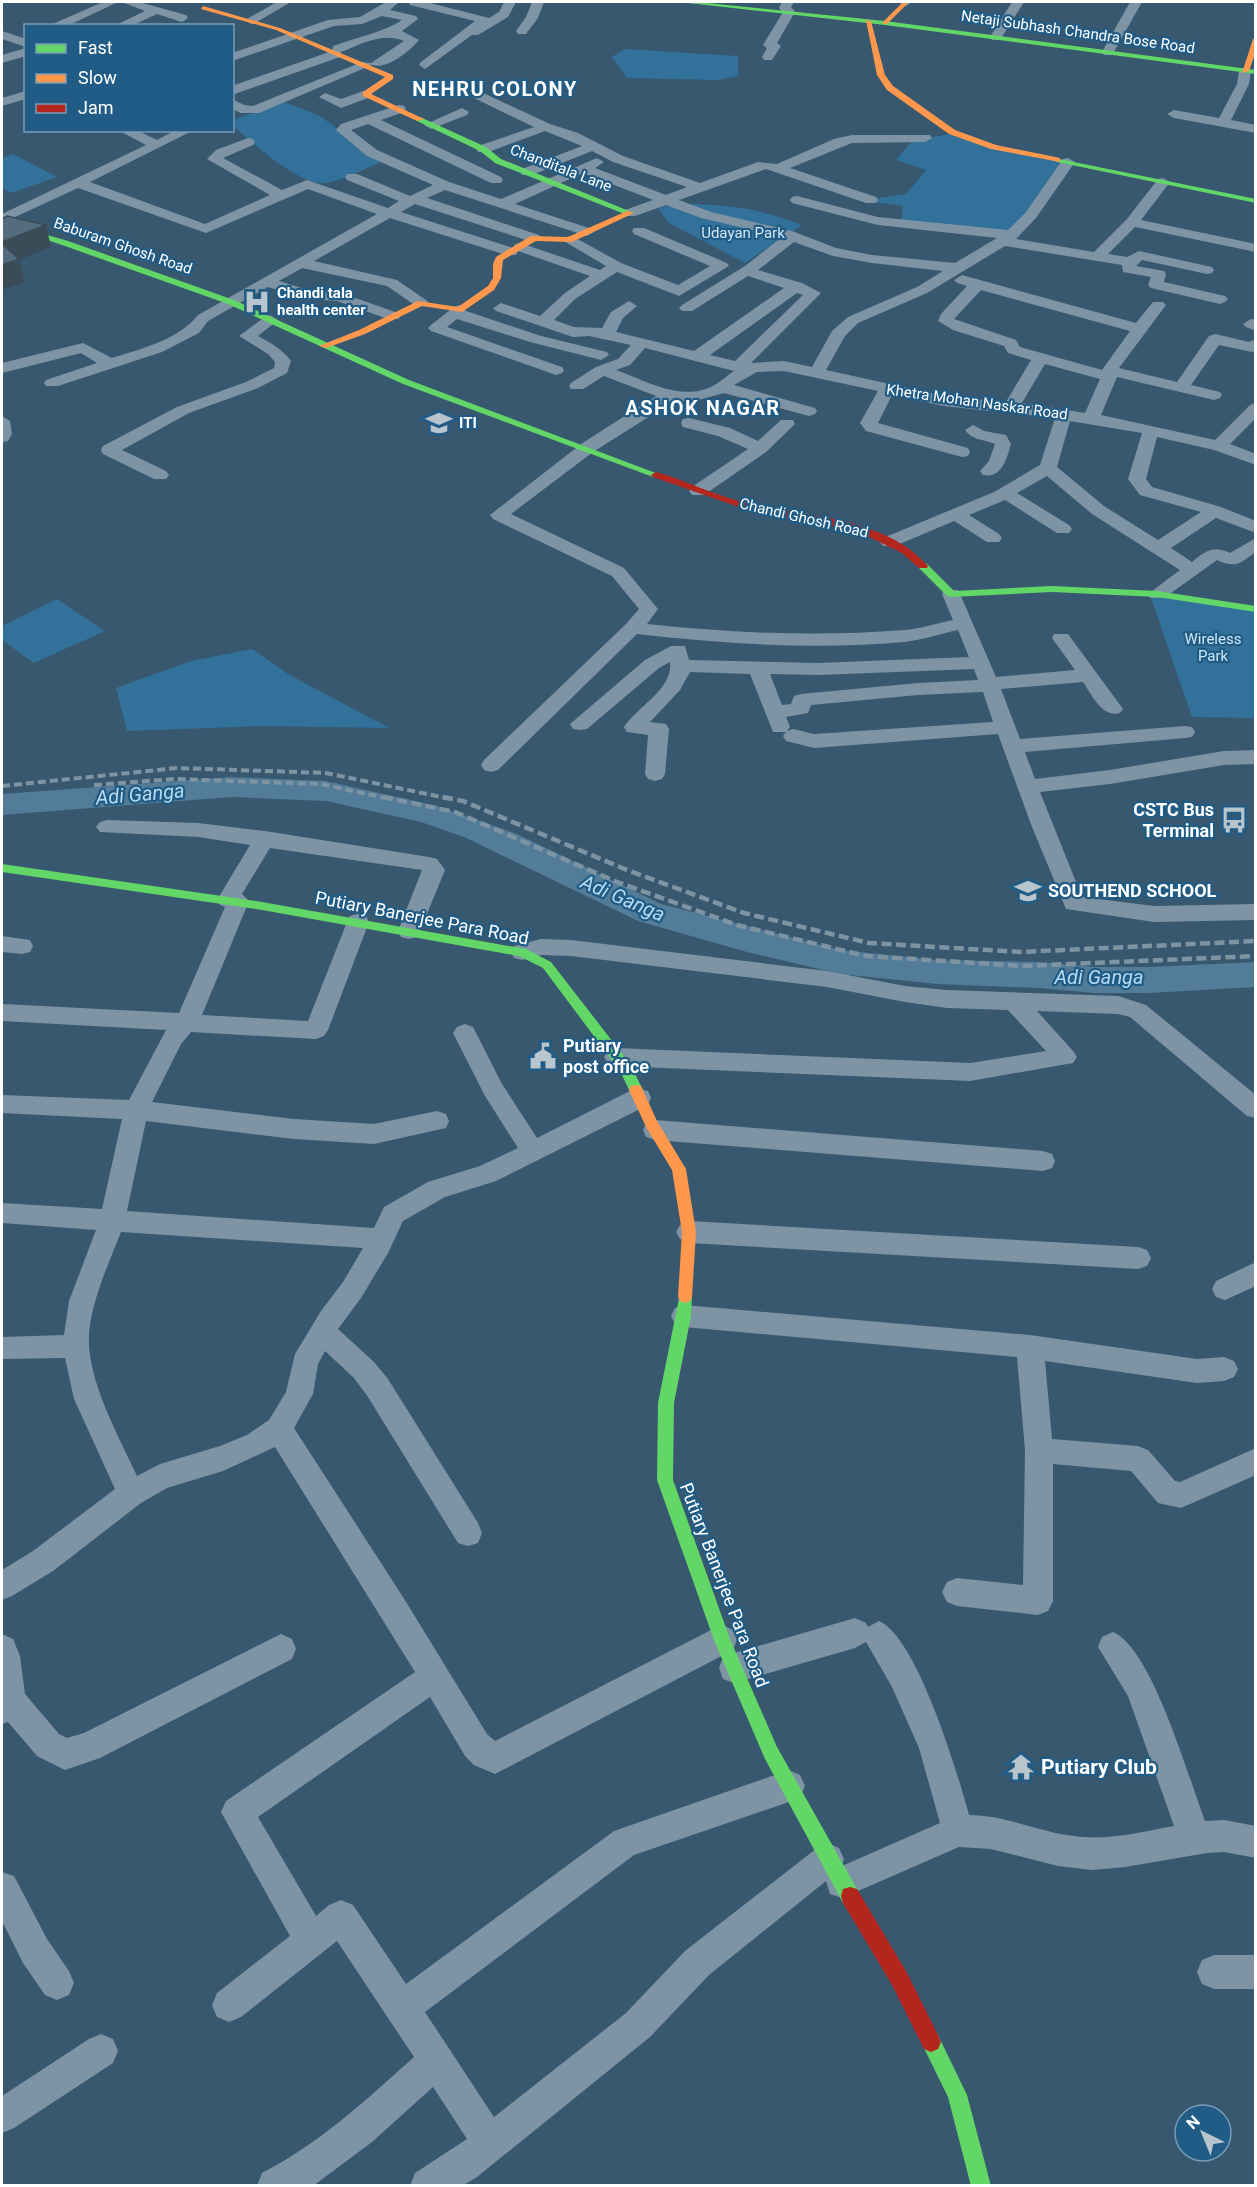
<svg xmlns="http://www.w3.org/2000/svg" width="1257" height="2187" viewBox="0 0 1257 2187" font-family="Roboto,sans-serif">
	<style>
		.green { fill: #32719a }
		.lines { fill: none; stroke-linecap: round; stroke-linejoin: round }
		.river { fill: #527c98; fill-rule: evenodd }
		.street { fill: #7e94a4; fill-rule: evenodd }
		.fast { fill: #63d668; fill-rule: evenodd }
		.slow { fill: #ff974d; fill-rule: evenodd }
		.jam { fill: #b3261e; fill-rule: evenodd }
		.rail-far1 { stroke: #7e94a3; stroke-width: 4; stroke-dasharray: 8 4; stroke-linecap: butt }
		.rail { stroke: #7e94a3; stroke-width: 4.5; stroke-dasharray: 10 4.5; stroke-linecap: butt }
		.shaded-wall { fill: #3a4c58 }
		.building { fill: #536d7e; stroke: #3a4c58; stroke-width: 1.5 }
		.labels { text-anchor: middle; stroke-width: 4.5; stroke-linejoin: round; paint-order: stroke }
		.far-street-label { font-size: 15px; fill: #fff; stroke: #205c85 }
		.far-park-label { font-size: 15px; fill: #cde7f7; stroke: #205c85 }
		.far-poi-label { font-size: 15px; font-weight: bold; fill: #fff; stroke: #205c85; text-anchor: start }
		.poi-label { font-size: 18px; font-weight: bold; fill: #fff; stroke: #205c85; text-anchor: start }
		.street-label { font-size: 18px; fill: #fff; stroke: #205c85 }
		.far-district-label { font-size: 20px; font-weight: bold; letter-spacing: 1.5px; fill: #fff; stroke: #205c85 }
		.water-label { font-size: 20px; font-style: italic; fill: #b5daf1; stroke: #205c85 }
		.near-poi-label { font-size: 21px; font-weight: bold; fill: #fff; stroke: #205c85; text-anchor: start }
	</style>
	<rect width="100%" height="100%" fill="#37586e"/>
	<g class="green">
		<polygon points="624,49 738,56 738,76 718,80 627,78 612,57"/>
		<path d="M284,102L320,116L374,155L386,160C368,167 344,180 326,183C300,187 252,142 233,126V120Z"/>
		<polygon points="951,134 1068,162 1030,213 1008,232 901,222 903,206 874,202 879,198 906,194 926,170 896,160 913,140"/>
		<polygon points="13,154 57,177 11,193 2,188 2,158"/>
		<path d="M697,204C739,206 762,210 802,225L745,263L669,223L657,207Z"/>
		<polygon points="1150,595 1255,611 1255,718 1192,717"/>
		<polygon points="57,599 105,631 34,663 2,640 2,626"/>
		<polygon points="252,649 288,674 389,728 260,726 127,731 116,688 191,661"/>
	</g>
	<g class="lines">
		<polygon class="river" points="232,777 326,781 437,806 517,834 661,904 840,950 937,960 1040,962 1094,967 1149,967 1256,962 1256,987 1149,993 1094,993 1040,988 937,984 840,974 747,952 638,921 464,837 421,822 326,801 232,797 2,815 2,794"/>
		<g class="street">
			<polygon points="103,2 118,2 67,26 48,26"/>
			<polygon points="122,2 139,2 186,15 188,18 182,22 157,14 131,26 114,26 145,11"/>
			<polygon points="277,2 291,2 255,23 251,24 245,20"/>
			<path d="M386,2H399L390,10L416,16L418,19L402,31L419,40C410,51 387,70 372,65L259,113H241L232,109V99L244,105L253,106L362,62L371,63L404,41C382,32 362,44 341,52L340,57L232,95V86L332,51L333,46C353,39 386,31 402,20L382,16L362,24L334,26L232,61V53L328,20L360,17Z"/>
			<polygon points="408,2 426,2 489,18 499,12 504,2 516,2 508,17 478,35 472,35 425,69 419,65 421,62 475,21 410,5"/>
			<polygon points="532,2 544,2 538,18 526,34 518,34 516,31 526,17"/>
			<polygon points="782,2 794,2 791,7 795,12 777,43 781,46 772,60 764,60 762,57 767,48 763,45 783,12 779,8"/>
			<polygon points="898,2 912,2 906,6"/>
			<polygon points="1012,2 1024,2 1000,40 992,40 990,37"/>
			<polygon points="1130,2 1142,2 1112,55 1104,55 1102,52"/>
			<polygon points="2,31 26,39 26,47 2,39"/>
			<polygon points="26,48 26,56 2,63 2,55"/>
			<polygon points="1245,67 1251,71 1249,84 1231,120 1256,125 1256,133 1174,118 1167,114 1174,110 1219,118 1237,84 1239,71"/>
			<polygon points="366,90 371,91 372,94 371,97 341,108 319,97 325,93 341,99"/>
			<polygon points="26,91 26,99 2,106 2,98"/>
			<path d="M479,91L550,124L578,133L623,156L700,183L758,162L777,164L834,139L852,135H930L932,138L925,142L852,143L790,168L876,197L878,200L876,203H866L766,169L679,200L711,212L792,231L836,248L872,255L955,263L997,238L878,225L792,203L790,200L792,197L797,196L878,217L1008,230L1026,212L1063,159L1068,158L1075,162L1036,218L1016,239L1094,252L1127,219L1158,179L1163,178L1170,182L1141,220L1256,244V252L1135,227L1108,254L1127,257L1139,251L1212,267L1214,270L1212,273L1207,274L1142,260L1136,266L1164,271L1166,274L1164,282L1225,296L1228,299L1225,302L1220,304L1151,288L1148,285L1151,277L1123,272L1122,265L1005,246L927,293L858,323L845,336L826,370L944,396L1006,402L1031,360L1008,353L1004,346L953,330L938,321L941,314L967,286L957,283L954,280L962,275L1136,323L1153,302H1163L1166,305L1119,368L1177,382L1209,336L1215,334L1249,342L1256,339V351L1252,352L1219,345L1191,385L1220,392L1222,395L1220,398L1214,400L1117,377L1101,415L1215,440L1250,405L1256,403V418L1230,444L1256,454V465L1214,450L1157,437L1146,479L1152,487L1221,507L1256,521V533L1216,518L1171,548L1192,562C1206,551 1213,545 1230,553L1256,538V552C1240,563 1236,569 1217,560L1164,598H1150L1148,594L1180,570L1092,514L1047,476L1017,493L1069,525L1072,529L1069,533H1057L1005,500L969,515L999,534L1002,538L999,542H987L954,521L895,546H883L880,542L883,538L994,492L1040,465L1055,418L944,406L892,395L878,423L968,448L970,452L968,456L962,457L866,431L860,423L878,391L784,371L757,372L734,385L815,408L817,411L815,414L809,416L724,393L691,402L672,400L658,411L593,452L511,514L624,568L658,609L647,624C732,633 818,637 904,630C920,629 937,623 953,620L942,594L944,590H958L960,594L996,677L1075,670L1052,638L1054,634H1068L1123,709L1120,713C1102,718 1092,695 1083,682L1001,689L1020,739L1185,726L1192,727L1195,732L1192,737L1185,738L1025,752L1035,779L1110,770L1224,751L1256,750V764L1224,765L1110,784L1040,792L1082,897L1154,906L1256,904V920L1154,922L1066,909L1032,827L998,734L814,748L786,741L783,736L786,732H773L750,674L690,672L680,690L650,722L666,724L669,729L665,774L662,779L655,781L648,779L645,774L648,735L627,732L624,727C637,707 674,688 670,662L659,668L587,729L580,730L573,729L570,724L645,660L671,646H685L689,660L818,663L969,657L958,630C940,634 922,640 904,642C815,650 726,644 637,634L498,770L491,772L484,770L481,765L484,760L626,624L639,609L612,576L493,519L490,515L581,444L656,396L604,376L583,389H571L569,386L571,383L596,367L618,359L631,345L589,336L573,337L496,311L493,308L501,303L540,316L565,293L590,276L518,251L516,255H506L390,218L314,261L397,280L426,300L429,303L426,306H416L387,286L302,268L279,281L308,290L344,294L398,313L401,316L398,319H388L337,301L307,299L268,287L208,321L199,333L162,352L58,386H46L44,383L46,380L97,363L81,353L2,373V363L83,343L112,358C141,349 178,340 198,315L377,214L308,189L206,233L78,188L2,223V214L146,145L118,130H136L157,140L176,130H194L90,182L205,224L270,195L207,159L216,150L248,138L253,139L255,142L253,145L223,158L282,190L307,180L388,208L399,201L347,180L345,177L347,174H357L410,196L433,185L367,156L336,130L341,124L399,105L404,106L406,109L404,112L381,120L501,177L503,180L501,183H491L368,124L351,130L377,150L449,182L501,199L597,158L604,162L595,168L666,195L687,187L613,162L592,151L532,175H522L520,172L522,169L582,146L545,131L488,152H478L476,149L478,146L534,127L474,98L473,95ZM583,173L653,200L625,210L623,213L625,216H635L666,205L701,218L782,237L745,266L682,305L679,308L682,311H692L748,276L784,288L694,351L616,332L623,318L637,306L629,301L611,312L602,328L574,327L554,320L575,299L617,272L679,296L729,266L727,263L644,228H634L632,231L634,234L710,266L678,285L621,263L574,237L569,236L562,240L606,266L600,270L520,243L515,244L513,248L401,212L415,204L529,241L534,242L541,238L539,235L427,198L445,190L587,236L594,232L592,229L515,204ZM794,242L833,256L872,263L943,271L917,287L848,317L832,331L812,367L784,361L751,363L821,293L802,283L758,270ZM981,290L1130,331L1102,370L1020,347L1016,340L954,319ZM797,293L803,295L735,361L710,355ZM645,348L734,371C725,377 716,386 706,389C676,399 644,380 616,370L630,365ZM1045,364L1100,379L1085,413L1022,403ZM1070,421L1142,433L1128,479L1140,495L1201,512L1158,540L1104,506L1057,467ZM974,669L978,680L918,683L801,694L794,696L791,704L782,705L770,674L818,675ZM983,692L993,722L814,734L793,729L787,731L790,727L786,717L808,713L811,705L918,695Z"/>
			<polygon points="462,108 469,112 467,115 431,129 424,125"/>
			<polygon points="459,305 464,307 466,311 541,336 607,352 609,355 601,360 530,342 457,319 447,327 562,367 564,370 562,373 556,375 431,331 428,328 431,325 454,307"/>
			<path d="M270,315L278,320L258,336C271,343 282,349 291,361L287,373L258,388L189,413L122,450L166,471L169,475L166,479H154L103,454L101,450L103,446L177,407L246,382L274,368L275,362L268,354L239,336L265,317Z"/>
			<polygon points="1251,319 1256,320 1256,331 1246,327 1243,324"/>
			<polygon points="2,416 10,421 12,434 8,441 2,442"/>
			<polygon points="689,418 730,428 758,441 781,420 793,420 795,424 766,452 704,495 692,495 689,491 692,487 748,449 718,436 683,427 681,423 683,419"/>
			<path d="M973,425L984,431L1006,435L1011,444C1007,458 1002,479 983,475L980,471L989,461L995,444C984,439 973,441 965,430Z"/>
			<path d="M107,820L198,823L265,831L429,857L437,859L445,870L420,931L417,937L409,939L401,937L398,931L422,870L270,848L242,894L249,901L202,1015L308,1021L347,922L350,916L358,914L366,916L369,922L328,1030L324,1036L316,1039L191,1032L181,1044L152,1102L294,1119L374,1124L437,1111L446,1114L449,1121L446,1128L374,1144L294,1139L146,1121L127,1211L374,1228L384,1207L428,1182L480,1166L518,1148L485,1096L453,1033L457,1027L465,1024L473,1027L502,1084L537,1138L630,1091L639,1089L648,1091L651,1098L648,1105L496,1181L445,1197L403,1221L388,1253L361,1298L338,1329L374,1362L388,1379L478,1523L482,1533L478,1543L468,1546L458,1543L368,1397L354,1378L325,1351L318,1364L313,1394L294,1428L403,1597L487,1734L495,1741L711,1630L722,1625L733,1630L737,1640L733,1650L495,1774L474,1765L465,1756L430,1697L258,1817L316,1916L329,1905L341,1900L353,1905L406,1984L614,1831L789,1770L800,1775L805,1786L800,1797L789,1802L634,1855L425,2012L494,2117L626,2013L685,1951L817,1848L828,1843L839,1848L844,1859L842,1866L940,1823L919,1748L892,1687L866,1642L855,1648L734,1683L723,1679L719,1668L723,1657L734,1653L855,1618L866,1623L868,1627L879,1621C917,1637 958,1774 969,1815C1005,1815 1039,1832 1074,1836C1107,1841 1141,1832 1174,1826L1128,1696L1098,1647L1102,1637L1113,1632C1152,1648 1189,1779 1205,1821L1224,1820L1256,1826V1858L1224,1852L1207,1853L1125,1867L1092,1870L1058,1866L991,1849L959,1847L842,1898L830,1894L826,1881L709,1975L650,2037L477,2177L462,2186H410L415,2173L467,2139L433,2087L372,2142L313,2186H257L262,2173C320,2143 366,2100 414,2057L337,1941L241,2017L229,2022L217,2017L212,2005L217,1993L290,1936L221,1812L226,1801L415,1672L275,1447L223,1471L167,1488L141,1503L53,1571L12,1596L2,1600V1570L33,1551L115,1489L74,1399L65,1358L2,1359V1337L64,1335L69,1301L96,1230L2,1223V1203L102,1209L122,1119L2,1113V1095L129,1100L166,1030L2,1021V1004L179,1013L225,907L220,905L217,900L250,845L198,837L100,832L96,827L100,822ZM121,1232L363,1248L343,1282L321,1311L295,1354L286,1392L269,1420L247,1435L220,1446L160,1464L137,1476C119,1437 92,1389 89,1346C87,1309 108,1266 121,1232Z"/>
			<polygon points="2,936 30,940 33,946 30,952 22,954 2,952"/>
			<polygon points="541,939 571,940 827,971 905,986 947,990 1118,996 1146,1005 1256,1095 1256,1118 1247,1116 1130,1017 1118,1014 1037,1011 1073,1051 1077,1057 1073,1063 970,1081 616,1066 608,1063 604,1057 608,1051 616,1048 970,1063 1046,1051 1008,1010 947,1008 905,1002 827,987 571,956 541,955 522,960 514,958 511,952 514,946"/>
			<polygon points="655,1120 1043,1151 1052,1154 1055,1161 1052,1168 1043,1171 655,1140 646,1137 643,1130 646,1123"/>
			<polygon points="689,1221 1138,1247 1147,1250 1151,1258 1147,1266 1138,1269 689,1243 680,1239 676,1232 680,1225"/>
			<polygon points="1256,1262 1256,1286 1225,1300 1216,1297 1212,1289 1216,1281"/>
			<polygon points="684,1305 1030,1335 1197,1359 1224,1357 1234,1361 1238,1369 1234,1377 1224,1381 1197,1383 1045,1361 1052,1439 1138,1446 1148,1450 1175,1481 1180,1482 1256,1448 1256,1475 1181,1508 1158,1503 1131,1471 1053,1464 1053,1601 1048,1611 1038,1615 957,1606 947,1602 942,1592 947,1582 957,1578 1023,1585 1025,1450 1017,1357 684,1327 675,1324 671,1316 675,1308"/>
			<polygon points="2,1634 13,1639 20,1656 25,1694 59,1734 67,1738 84,1733 281,1634 292,1639 296,1649 292,1659 100,1758 65,1770 37,1756 8,1722 2,1724"/>
			<polygon points="2,1872 14,1876 47,1939 69,1971 74,1983 69,1995 57,2000 45,1995 23,1963 2,1921"/>
			<polygon points="1214,1955 1256,1955 1256,1989 1214,1989 1202,1984 1197,1972 1202,1960"/>
			<polygon points="101,2034 113,2039 118,2051 113,2063 14,2128 2,2133 2,2096 89,2039"/>
		</g>
		<g class="fast">
			<polygon points="679,2 697,2 885,21 1256,70 1256,74 885,25"/>
			<polygon points="420,117 486,147 501,159 634,213 627,215 495,163 480,151 417,121 416,119"/>
			<polygon points="1054,158 1256,199 1256,203 1057,162 1053,160"/>
			<polygon points="2,227 30,230 68,241 234,300 409,380 661,475 653,477 403,384 228,304 62,245 29,234 2,231"/>
			<polygon points="923,563 927,564 954,591 1052,586 1157,591 1256,606 1256,612 1157,597 1052,592 951,597 947,596 919,568 918,566"/>
			<polygon points="2,864 262,902 526,949 551,962 630,1064 643,1090 641,1094 631,1094 620,1071 543,968 519,956 262,910 2,872"/>
			<polygon points="685,1291 690,1293 692,1297 691,1316 674,1403 673,1480 730,1639 777,1747 857,1889 859,1896 857,1903 850,1905 843,1903 765,1759 714,1640 657,1480 658,1403 680,1293"/>
			<polygon points="931,2032 938,2035 967,2095 991,2186 971,2186 948,2097 921,2042 924,2035"/>
		</g>
		<g class="slow">
			<polygon points="903,2 909,2 887,24 883,24 883,22"/>
			<polygon points="203,6 280,28 393,75 393,79 371,94 424,119 417,121 363,96 363,92 385,77 276,30 201,9"/>
			<polygon points="866,20 871,21 885,75 893,86 955,130 996,145 1060,158 1060,162 991,149 949,134 887,90 877,75"/>
			<polygon points="1256,37 1256,51 1249,71 1242,73 1253,39"/>
			<polygon points="627,211 634,213 572,242 536,241 503,260 501,278 494,290 462,312 422,306 365,334 326,348 319,346 359,330 418,301 458,307 488,286 493,278 493,264 496,257 531,236 568,237"/>
			<polygon points="636,1085 641,1086 657,1121 686,1169 696,1232 692,1297 690,1301 685,1303 680,1301 678,1297 682,1232 672,1170 646,1127 629,1090 631,1086"/>
		</g>
		<g class="jam">
			<path d="M656,472C686,480 713,495 743,502C804,517 884,516 928,566L927,568H919L902,553L861,533L736,506L653,477L651,475Z"/>
			<polygon points="850,1887 857,1889 906,1971 938,2035 941,2042 938,2049 931,2052 924,2049 892,1985 843,1903 841,1896 843,1889"/>
		</g>
		<g class="rail-far1">
			<polyline points="94,785 175,779 321,784 390,799"/>
			<polyline points="2,786 177,768 326,773 451,799"/>
		</g>
		<g class="rail">
			<polyline points="383,797 455,812 617,882 737,925 866,956 1023,966 1256,956"/>
			<polyline points="443,797 463,801 627,870 744,913 869,943 1021,952 1256,941"/>
		</g>
	</g>
	<polygon class="shaded-wall" points="46,225 51,247 19,260 25,282 2,290 2,242"/>
	<g class="building">
		<polygon points="7,216 46,225 2,242 2,219"/>
		<polygon points="2,244 19,259 2,265"/>
	</g>
	<defs>
		<g id="hospital-bare" transform="scale(2.07)"><path d="M-5-5h3v3.5h4V-5h3V5h-3V1.5h-4V5h-3Z" fill="#b9c5cc" stroke="#205c85" stroke-width="2.5" paint-order="stroke"/></g>
		<g id="school-bare" transform="scale(2.07)"><path d="M0-5L7-2L0 1L-7-2ZM-4 1L0 2.5L4 1V4Q0 6-4 4Z" fill="#b9c5cc" stroke="#205c85" stroke-width="2.5" paint-order="stroke"/></g>
		<g id="bus-bare" transform="scale(2.07)"><path d="M-5-6H5V4H4V6H2V4H-2V6H-4V4H-5ZM-3.5-4V0h7V-4ZM-3.5 1.2v1.5H-2V1.2ZM2 1.2v1.5H3.5V1.2Z" fill="#b9c5cc" stroke="#205c85" stroke-width="2.5" paint-order="stroke"/></g>
		<g id="civic-bare" transform="scale(2.07)"><path d="M-.6-6.5H3V-4.5H.6V-3L4-1V1h2V6H-6V1h2V-1L-.6-3ZM-1.2 2.5V6h2.4V2.5Z" fill="#b9c5cc" stroke="#205c85" stroke-width="2.5" paint-order="stroke"/></g>
		<g id="temple-bare" transform="scale(2.07)"><path d="M0-6L5-2H3V0L6.5 2.5H4V6H1.5V3h-3V6H-4V2.5H-6.5L-3 0V-2H-5Z" fill="#b9c5cc" stroke="#205c85" stroke-width="2.5" paint-order="stroke"/></g>
	</defs>
	<g fill-rule="evenodd">
		<use href="#hospital-bare" x="257" y="302"/>
		<use href="#school-bare" x="439" y="423"/>
		<use href="#bus-bare" x="1234" y="820"/>
		<use href="#school-bare" x="1028" y="891"/>
		<use href="#civic-bare" x="543" y="1056"/>
		<use href="#temple-bare" x="1021" y="1767"/>
	</g>
	<g class="labels">
		<g class="far-street-label">
			<text transform="translate(1078 32) rotate(8)" y="5">Netaji Subhash Chandra Bose Road</text>
			<text transform="translate(561 168) rotate(21)" y="5">Chanditala Lane</text>
			<text transform="translate(123 246) rotate(19)" y="5">Baburam Ghosh Road</text>
			<text transform="translate(977 402) rotate(8)" y="5">Khetra Mohan Naskar Road</text>
			<text transform="translate(804 518) rotate(13)" y="5">Chandi Ghosh Road</text>
		</g>
		<g class="far-park-label">
			<text x="743" y="238">Udayan Park</text>
			<text x="1213" y="644">Wireless<tspan x="1213" dy="17">Park</tspan></text>
		</g>
		<g class="far-poi-label">
			<text x="277" y="298">Chandi tala<tspan x="277" dy="17">health center</tspan></text>
			<text x="459" y="428">ITI</text>
		</g>
		<g class="poi-label">
			<text x="1214" y="816" text-anchor="end">CSTC Bus<tspan x="1214" dy="21">Terminal</tspan></text>
			<text x="1048" y="897">SOUTHEND SCHOOL</text>
			<text x="563" y="1052">Putiary<tspan x="563" dy="21">post office</tspan></text>
		</g>
		<g class="street-label">
			<text transform="translate(422 918) rotate(11)" y="6">Putiary Banerjee Para Road</text>
			<text transform="translate(724 1585) rotate(69)" y="6">Putiary Banerjee Para Road</text>
		</g>
		<g class="far-district-label">
			<text x="495" y="96">NEHRU COLONY</text>
			<text x="703" y="415">ASHOK NAGAR</text>
		</g>
		<g class="water-label">
			<text transform="translate(140 794) rotate(-5)" y="7">Adi Ganga</text>
			<text transform="translate(623 898) rotate(23)" y="7">Adi Ganga</text>
			<text x="1099" y="984">Adi Ganga</text>
		</g>
		<g class="near-poi-label">
			<text x="1041" y="1774">Putiary Club</text>
		</g>
	</g>
	<rect width="1257" height="2187" fill="none" stroke="#ffffff" stroke-width="6"/>
	<rect x="24" y="24" width="210" height="108" fill="#205c85" stroke="#799db6" stroke-width="1.5"/>
	<rect x="36" y="44" width="30" height="9" fill="#63d668" stroke="#799db6" stroke-width="1.5"/>
	<text x="78" y="54" font-size="18" fill="#ffffff">Fast</text>
	<rect x="36" y="74" width="30" height="9" fill="#ff974d" stroke="#799db6" stroke-width="1.5"/>
	<text x="78" y="84" font-size="18" fill="#ffffff">Slow</text>
	<rect x="36" y="104" width="30" height="9" fill="#b3261e" stroke="#799db6" stroke-width="1.5"/>
	<text x="78" y="114" font-size="18" fill="#ffffff">Jam</text>
	<g transform="translate(1203 2133) rotate(317)"><circle r="28" fill="#205c85" stroke="#799db6" stroke-width="1.5"/>
	<path d="M0-4.5L10 22L0 15L-10 22Z" fill="#b9c5cc"/>
	<text y="-9" font-size="16" font-weight="bold" text-anchor="middle" fill="#ffffff">N</text>
	</g>
</svg>
